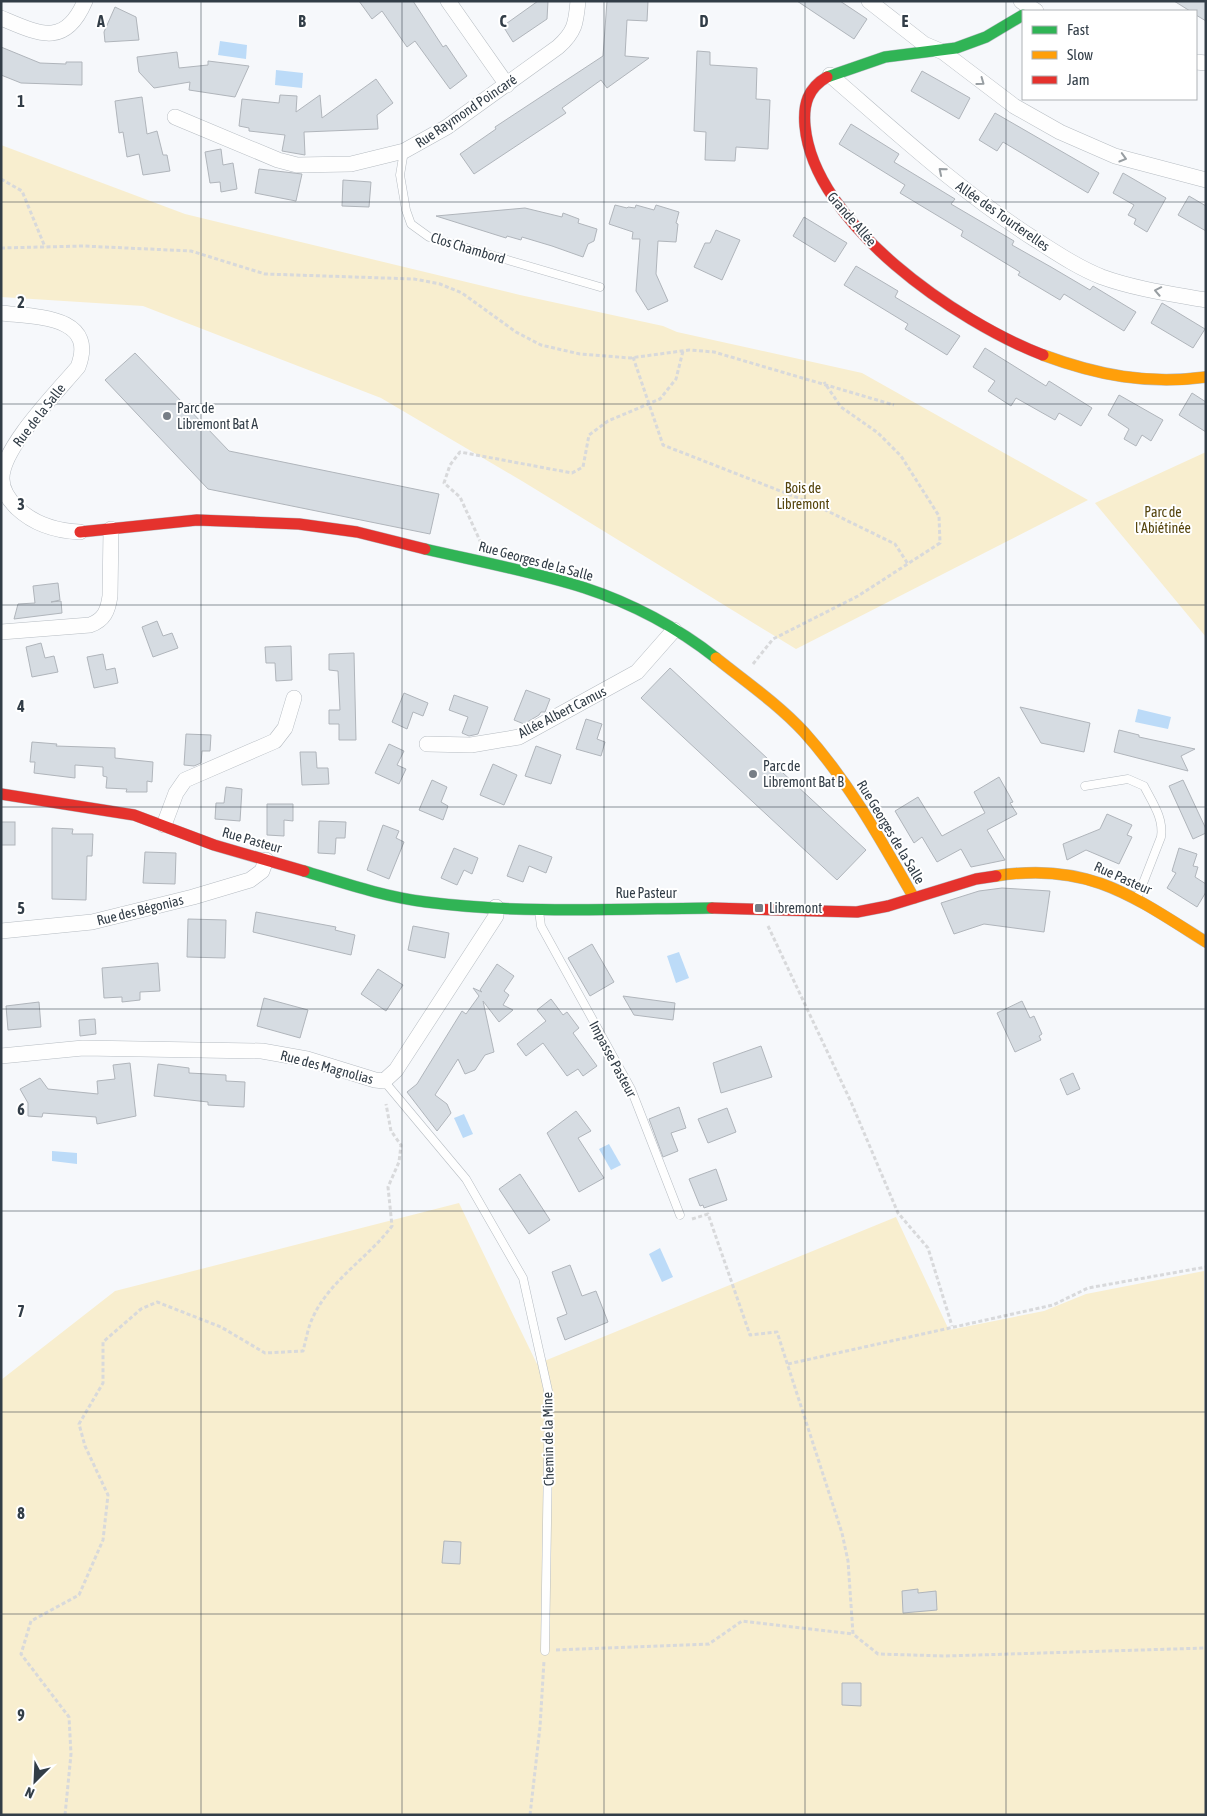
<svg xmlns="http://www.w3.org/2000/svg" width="1207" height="1816" viewBox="0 0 1207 1816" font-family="'Asap Condensed',sans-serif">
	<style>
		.green { fill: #f8eecf }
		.water { fill: #bcdbf8 }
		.building { fill: #d6dce2; stroke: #b0b5bb }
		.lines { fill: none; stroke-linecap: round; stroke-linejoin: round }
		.lane-casing { stroke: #b6bcc2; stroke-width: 9 }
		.street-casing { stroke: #b6bcc2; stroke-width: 16 }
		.fast-casing { stroke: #b6bcc2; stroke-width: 12 }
		.slow-casing { stroke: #b6bcc2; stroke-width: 12 }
		.jam-casing { stroke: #b6bcc2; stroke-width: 12 }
		.path { stroke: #d8d9db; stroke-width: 3; stroke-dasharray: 4 2.5; stroke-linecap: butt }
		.lane { stroke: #fefefe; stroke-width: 8 }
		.street { stroke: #fefefe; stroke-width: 15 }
		.fast { stroke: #30b455; stroke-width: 11 }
		.slow { stroke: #ff9f0a; stroke-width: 11 }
		.jam { stroke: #e5322d; stroke-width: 11 }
		.oneway { stroke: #989ea2 }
		.grid { fill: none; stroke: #323d47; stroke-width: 1; stroke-opacity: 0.55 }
		.poi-dot { fill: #777e86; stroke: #fff; stroke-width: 2 }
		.labels { text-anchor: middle; stroke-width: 4; stroke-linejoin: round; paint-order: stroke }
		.street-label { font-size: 14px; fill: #323d47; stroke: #fff }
		.poi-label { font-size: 14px; fill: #323d47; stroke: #fff; text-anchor: start }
		.park-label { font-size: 14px; fill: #55440d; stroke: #fff }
		.grid-label { font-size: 16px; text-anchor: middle; font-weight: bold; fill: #323d47; stroke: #fff; stroke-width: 4; stroke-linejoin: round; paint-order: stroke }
	</style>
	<rect width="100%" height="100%" fill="#f6f8fb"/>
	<g class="green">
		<polygon points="1,145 185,214 520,295 663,326 677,332 862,373 1088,500 796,649 522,481 381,398 143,306 1,297"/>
		<polygon points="1206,452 1206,637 1095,503"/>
		<polygon points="459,1203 537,1364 896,1217 949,1330 1044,1311 1086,1294 1204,1271 1206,1815 1,1815 1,1380 115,1291"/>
	</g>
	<g class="water">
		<polygon points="220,41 247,45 246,59 218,55"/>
		<polygon points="276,70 303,73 302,88 275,85"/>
		<polygon points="1138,709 1171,717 1168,729 1135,722"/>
		<polygon points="679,952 689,978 676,983 667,956"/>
		<polygon points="464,1114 473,1134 463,1138 454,1118"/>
		<polygon points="609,1144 621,1165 611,1170 599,1149"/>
		<polygon points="52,1151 77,1153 77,1164 52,1161"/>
		<polygon points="660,1248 673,1277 662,1282 649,1254"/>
	</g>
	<g class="building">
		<polygon points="359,1 413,1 443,47 446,45 467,76 450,89 415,41 407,47 382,11 372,19"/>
		<polygon points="538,1 548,1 547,19 513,42 503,26"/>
		<polygon points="607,1 648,1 647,21 627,20 625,56 649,58 607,88 601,80 562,108 566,113 474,174 460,154 496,129 495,127 603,56"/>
		<polygon points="797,1 840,1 867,19 854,39"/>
		<polygon points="1174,1 1206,1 1206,21 1196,15 1196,11 1190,11"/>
		<polygon points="115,7 136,17 139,40 105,42 104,32"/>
		<polygon points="1,47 40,63 66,64 66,62 82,62 82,85 21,83 1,75"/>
		<polygon points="697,51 710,52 710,65 757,68 756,99 770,100 768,149 736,147 735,161 705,160 706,132 694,131"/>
		<polygon points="177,52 179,68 208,65 208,61 249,66 235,97 189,90 190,82 154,88 139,72 137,57"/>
		<polygon points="922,71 970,98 959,119 911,91"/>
		<polygon points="376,79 393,103 377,115 378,129 304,132 305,155 282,151 285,135 249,131 249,128 239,126 242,99 279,103 280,95 297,96 296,112 320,95 322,118"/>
		<polygon points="142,97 147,134 157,131 163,155 167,155 170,171 143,175 139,154 127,157 123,132 119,133 115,101"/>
		<polygon points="995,113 1099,173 1088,193 1003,142 997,151 979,140"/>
		<polygon points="851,124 899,154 894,162 955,199 951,204 1014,241 1012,245 1051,267 1090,290 1093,286 1136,312 1124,331 1064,294 1060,300 1018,275 1020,272 961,236 963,231 900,193 905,185 839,144"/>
		<polygon points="221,149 223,165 233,163 237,189 221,192 220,182 210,183 205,152"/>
		<polygon points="259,169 302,174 296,201 255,193"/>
		<polygon points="1123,173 1166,198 1147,232 1134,224 1136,219 1128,215 1134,205 1113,193"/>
		<polygon points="343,180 371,182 369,207 342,206"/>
		<polygon points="1189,196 1206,206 1206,231 1178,215"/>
		<polygon points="615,205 627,208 628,207 635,208 636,205 654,210 656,205 679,212 676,223 678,224 676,242 658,241 656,274 668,301 648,310 636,291 640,239 632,239 633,232 609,224"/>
		<polygon points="525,208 562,217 563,213 579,219 578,223 597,229 594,241 588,244 583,257 552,246 522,237 521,240 507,236 506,238 436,216"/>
		<polygon points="804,217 847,243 835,262 793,236"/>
		<polygon points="716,230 740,240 722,280 694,267 705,243 710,243"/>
		<polygon points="856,266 898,291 895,297 960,336 947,355 905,329 908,324 844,285"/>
		<polygon points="1162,303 1205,329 1193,348 1151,323"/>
		<polygon points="985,348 1046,386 1049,381 1092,408 1081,426 1059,413 1055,420 1016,398 1011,406 988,391 995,381 973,367"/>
		<polygon points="135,353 229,451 439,494 430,534 208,489 105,380"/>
		<polygon points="1192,393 1206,402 1206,432 1179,415"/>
		<polygon points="1119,395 1163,420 1151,441 1142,435 1136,446 1124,439 1129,429 1108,415"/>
		<polygon points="58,583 60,600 51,602 61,601 62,613 14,619 18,604 35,603 33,586"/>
		<polygon points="157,621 163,636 172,633 178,648 153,657 142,627"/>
		<polygon points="41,643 45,658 54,656 58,672 32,677 26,647"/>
		<polygon points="291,646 292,680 276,681 275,663 266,663 265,647"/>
		<polygon points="354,653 356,740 339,740 339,724 329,724 329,710 340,710 338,671 329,670 329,654"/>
		<polygon points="103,654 106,670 115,668 118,683 94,688 87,657"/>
		<polygon points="670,668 866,850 837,880 641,698"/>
		<polygon points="526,690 550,699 545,712 541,712 539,715 524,724 514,720"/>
		<polygon points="404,693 428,703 423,716 413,712 407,729 392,722"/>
		<polygon points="454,695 488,707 478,734 469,736 462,733 468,717 449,710"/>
		<polygon points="1020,707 1090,723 1084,752 1041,743"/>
		<polygon points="586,719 602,724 597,739 605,742 601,756 576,749"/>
		<polygon points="1119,730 1139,735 1139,737 1195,749 1181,756 1188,771 1114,752"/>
		<polygon points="186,734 211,735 210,751 202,751 201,763 194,766 184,765"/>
		<polygon points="32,742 57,744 56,746 115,748 115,758 153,762 152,782 147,781 147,792 126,792 127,789 106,788 107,777 103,776 103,767 75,765 75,778 34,773 35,762 30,762"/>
		<polygon points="389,744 404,751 397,765 406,769 399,784 375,773"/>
		<polygon points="536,746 561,755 551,784 525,776"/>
		<polygon points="300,752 316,752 317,768 328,768 329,784 302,785"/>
		<polygon points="493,764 517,775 504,805 480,795"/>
		<polygon points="999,777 1013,802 1010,803 1017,814 987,830 1005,860 971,867 961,849 937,862 922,837 914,843 895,811 918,797 942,836 985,813 974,792"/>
		<polygon points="432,780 447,787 441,802 448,806 443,820 419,810"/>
		<polygon points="1183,780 1206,829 1206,833 1193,839 1169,786"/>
		<polygon points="226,787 242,789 240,821 215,819 216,803 224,803"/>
		<polygon points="267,804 293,804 293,821 284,820 284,836 267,835"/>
		<polygon points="1107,814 1132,825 1127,835 1132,837 1119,864 1086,850 1067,860 1063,844 1100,829"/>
		<polygon points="319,821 346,822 345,838 336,838 335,854 318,853"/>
		<rect x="1" y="822" width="14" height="23"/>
		<polygon points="383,825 399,831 396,838 404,842 389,879 367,870"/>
		<polygon points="52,828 73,829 72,834 93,834 92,856 87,856 86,900 52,899"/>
		<polygon points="519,845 552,857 546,873 529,866 523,882 507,876"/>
		<polygon points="454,848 478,858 472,874 464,870 457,885 441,878"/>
		<polygon points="1179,848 1197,854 1193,866 1198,867 1195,877 1206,884 1206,892 1197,907 1167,888 1176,873 1172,871"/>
		<polygon points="145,852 176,853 175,884 143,883"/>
		<polygon points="1002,888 1050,891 1044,932 984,924 954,934 941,903 979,891"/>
		<polygon points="256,912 336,927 335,930 355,935 351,955 253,932"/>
		<polygon points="188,919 226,920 225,958 187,957"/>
		<polygon points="413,926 449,933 445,958 408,950"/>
		<polygon points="592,944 614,982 590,996 568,958"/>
		<polygon points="158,963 160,991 140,992 140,1000 122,1002 122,997 104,998 102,968"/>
		<polygon points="497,964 514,976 504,991 509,995 503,1005 513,1010 499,1022 483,1001 494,1052 485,1055 475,1070 465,1074 458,1059 435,1095 447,1104 451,1113 437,1131 407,1092 417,1084 462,1011 466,1014 479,996 473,988 482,992 480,990"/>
		<polygon points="378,969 403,985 386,1011 361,994"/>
		<polygon points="623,996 675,1003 673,1020 634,1015"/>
		<polygon points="264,998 308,1010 300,1038 257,1026"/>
		<polygon points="551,999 563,1015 567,1012 579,1028 573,1033 597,1066 583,1076 578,1069 567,1076 543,1043 526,1056 517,1044 546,1021 537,1010"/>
		<polygon points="1022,1001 1030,1018 1034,1016 1042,1034 1039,1036 1041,1040 1015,1052 997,1013"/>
		<polygon points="39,1002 41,1027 8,1030 6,1006"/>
		<polygon points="95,1019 96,1034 80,1036 79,1020"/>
		<polygon points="761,1046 772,1077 721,1093 713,1063"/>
		<polygon points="130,1063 136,1116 97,1124 96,1117 43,1113 42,1117 28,1116 28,1103 20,1089 40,1078 48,1089 98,1094 97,1081 115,1079 113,1065"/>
		<polygon points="158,1064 189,1068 189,1073 226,1075 226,1081 245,1082 244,1107 208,1105 208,1102 154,1096"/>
		<polygon points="1073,1073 1080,1089 1067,1095 1060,1079"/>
		<polygon points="679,1107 686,1128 671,1133 678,1151 663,1157 649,1119"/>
		<polygon points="727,1108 736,1132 708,1143 698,1119"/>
		<polygon points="576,1111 591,1131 578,1138 604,1178 579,1192 547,1133"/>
		<polygon points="716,1169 727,1200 704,1208 703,1205 700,1206 689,1179"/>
		<polygon points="520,1174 550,1220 529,1234 499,1189"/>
		<polygon points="570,1265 582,1296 596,1291 608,1322 565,1340 557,1318 567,1314 552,1272"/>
		<polygon points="444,1541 461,1542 460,1564 442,1563"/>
		<polygon points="918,1589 918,1593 936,1591 937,1610 903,1613 902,1591"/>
		<polygon points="842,1683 861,1683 861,1706 842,1705"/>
	</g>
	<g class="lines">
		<g class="lane-casing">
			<g id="lane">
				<polyline points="404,151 400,175 406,210 411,224 429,237 600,287"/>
				<path d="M1085,786L1128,779L1144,786C1152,802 1164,818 1161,837L1138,896"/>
				<polyline points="539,911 541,926 631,1089 680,1215"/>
				<polyline points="384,1081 466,1179 523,1278 549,1395 545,1651"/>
			</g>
		</g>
		<g class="street-casing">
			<g id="street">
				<polyline points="448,1 507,85"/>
				<polyline points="869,1 924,44 943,52 1014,106 1060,132 1115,156 1206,180"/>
				<polyline points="1021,1 1036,11"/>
				<path d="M1,18C39,34 65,48 85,1"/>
				<polyline points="1196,62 1206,63"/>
				<path d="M830,75C897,133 962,193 1036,240C1058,254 1079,268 1102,277C1135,289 1172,294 1206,300"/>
				<path d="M175,117L278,160L297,165L351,164L404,151L447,127L558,47C575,32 576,23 578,1"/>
				<path d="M1,313C34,317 98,315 78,367C59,390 1,448 2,479C2,491 9,500 17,508C35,525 57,531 80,532"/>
				<path d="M1,632L90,625C104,620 108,611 110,596L111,529"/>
				<polyline points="427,744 471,745 519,737 637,672 674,630"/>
				<polyline points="164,825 176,793 185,780 275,741 285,728 294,698"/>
				<polyline points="1,931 92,922 193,897 250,880 262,871 266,860"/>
				<polyline points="1,1056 83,1048 262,1051 307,1059 375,1080 384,1081 396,1070 496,916 496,907"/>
			</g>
		</g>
		<g class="fast-casing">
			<g id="fast">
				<polyline points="827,77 885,57 956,48 986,37 1023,15"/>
				<path d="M425,549C477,561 535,572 585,588C631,603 678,628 716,658"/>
				<path d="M304,871C344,883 385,897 426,902C520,914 617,909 712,908"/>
			</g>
		</g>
		<g class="slow-casing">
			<g id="slow">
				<path d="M1043,355C1097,375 1148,385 1206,377"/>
				<path d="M716,658C746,682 778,704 804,732C849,782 881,840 914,898"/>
				<path d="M996,876C1087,861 1133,896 1206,942"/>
			</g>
		</g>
		<g class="jam-casing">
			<g id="jam">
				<path d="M827,77C808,88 803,104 805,126C814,224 957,322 1043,355"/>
				<polyline points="80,532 197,520 299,524 357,532 425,549"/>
				<polyline points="1,794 134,815 214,845 304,871"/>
				<polyline points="712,908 857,912 888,906 976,879 996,876"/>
			</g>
		</g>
		<g class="path">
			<polyline points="1,179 22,191 45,247"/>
			<polyline points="1,248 83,246 191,251 265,274 414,279 440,284 462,293 516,332 541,345 580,354 630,358 689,350 714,352 894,405"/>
			<polyline points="633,357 663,445 811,503 895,544 908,564"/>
			<polyline points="481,543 460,497 444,483 450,465 460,452 572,473 583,467 589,435 608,421 660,399 676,379 683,351"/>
			<polyline points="753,664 773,639 858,596 940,543 939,516 901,456 878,433 841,407 824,382"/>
			<polyline points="768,926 851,1102 898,1213 928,1248 952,1326"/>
			<polyline points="692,1219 708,1214 750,1335 777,1332 842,1533 848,1561 853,1634 878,1654 945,1656 1206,1648"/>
			<polyline points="788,1364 1053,1305 1088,1288 1206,1267"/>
			<polyline points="556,1650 709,1644 742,1621 853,1634"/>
			<path d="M65,1815L71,1754L69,1717L21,1654L31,1621L79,1595L103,1540L108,1495L85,1446L79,1424L103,1383V1342L141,1309L157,1302L221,1327L265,1353L303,1351C306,1340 308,1327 313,1317C330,1280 368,1258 392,1226L388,1187L399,1162L401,1145L391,1131L386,1104"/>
			<polyline points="530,1815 540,1727 544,1661"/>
		</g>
		<use href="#lane" class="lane"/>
		<use href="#street" class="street"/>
		<use href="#fast" class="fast"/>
		<use href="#slow" class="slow"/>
		<use href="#jam" class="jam"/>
	</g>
	<defs><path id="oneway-chevron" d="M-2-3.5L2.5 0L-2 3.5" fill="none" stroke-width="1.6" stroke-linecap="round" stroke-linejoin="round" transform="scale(1.25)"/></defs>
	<g class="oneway">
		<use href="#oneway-chevron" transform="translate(981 82) rotate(36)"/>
		<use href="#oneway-chevron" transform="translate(1123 158) rotate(16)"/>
		<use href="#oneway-chevron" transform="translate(942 171) rotate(-140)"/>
		<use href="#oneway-chevron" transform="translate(1158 291) rotate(-169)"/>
	</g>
	<path class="grid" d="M201,1V1815M402,1V1815M604,1V1815M805,1V1815M1006,1V1815M1,202H1206M1,404H1206M1,605H1206M1,807H1206M1,1009H1206M1,1211H1206M1,1412H1206M1,1614H1206"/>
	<g class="poi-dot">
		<circle cx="167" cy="416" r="5"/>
		<circle cx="753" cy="774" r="5"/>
		<rect x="754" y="903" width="10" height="10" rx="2.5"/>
	</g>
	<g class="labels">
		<g class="street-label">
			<text transform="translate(466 111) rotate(-34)" y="5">Rue Raymond Poincaré</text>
			<text transform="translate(1003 216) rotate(35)" y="5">Allée des Tourterelles</text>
			<text transform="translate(852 219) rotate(49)" y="5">Grande Allée</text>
			<text transform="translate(468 248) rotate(17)" y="5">Clos Chambord</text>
			<text transform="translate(39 415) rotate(-52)" y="5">Rue de la Salle</text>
			<text transform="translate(536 561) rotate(15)" y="5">Rue Georges de la Salle</text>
			<text transform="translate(562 712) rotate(-27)" y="5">Allée Albert Camus</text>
			<text transform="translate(891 832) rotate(59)" y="5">Rue Georges de la Salle</text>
			<text transform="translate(252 840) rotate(16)" y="5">Rue Pasteur</text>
			<text transform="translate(1123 878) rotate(24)" y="5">Rue Pasteur</text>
			<text x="646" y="898">Rue Pasteur</text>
			<text transform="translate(140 910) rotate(-14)" y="5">Rue des Bégonias</text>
			<text transform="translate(613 1059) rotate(62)" y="5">Impasse Pasteur</text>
			<text transform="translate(327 1067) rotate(15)" y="5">Rue des Magnolias</text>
			<text transform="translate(548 1439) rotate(-91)" y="5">Chemin de la Mine</text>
		</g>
		<g class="poi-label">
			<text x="177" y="413">Parc de<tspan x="177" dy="16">Libremont Bat A</tspan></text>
			<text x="763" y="771">Parc de<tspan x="763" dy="16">Libremont Bat B</tspan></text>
			<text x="769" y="913">Libremont</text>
		</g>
		<g class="park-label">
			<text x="803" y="493">Bois de<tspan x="803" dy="16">Libremont</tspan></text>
			<text x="1163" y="517">Parc de<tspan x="1163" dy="16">l'Abiétinée</tspan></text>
		</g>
	</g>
	<g class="grid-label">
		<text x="101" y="27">A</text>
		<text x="302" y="27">B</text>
		<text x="503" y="27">C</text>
		<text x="704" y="27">D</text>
		<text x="905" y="27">E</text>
		<text x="21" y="107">1</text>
		<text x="21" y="308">2</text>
		<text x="21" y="510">3</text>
		<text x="21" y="712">4</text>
		<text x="21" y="914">5</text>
		<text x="21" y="1115">6</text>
		<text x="21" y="1317">7</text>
		<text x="21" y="1519">8</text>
		<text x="21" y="1721">9</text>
	</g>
	<rect width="1207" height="1816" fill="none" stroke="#323d47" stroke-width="5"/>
	<rect x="1022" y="10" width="175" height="90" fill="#ffffff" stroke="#adb1b5"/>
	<rect x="1032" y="26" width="25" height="8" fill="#30b455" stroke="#adb1b5"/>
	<text x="1067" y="35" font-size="15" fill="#323d47">Fast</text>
	<rect x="1032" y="51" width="25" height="8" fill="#ff9f0a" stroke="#adb1b5"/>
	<text x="1067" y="60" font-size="15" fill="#323d47">Slow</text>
	<rect x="1032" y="76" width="25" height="8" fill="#e5322d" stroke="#adb1b5"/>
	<text x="1067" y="85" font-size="15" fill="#323d47">Jam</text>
	<g transform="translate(35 1781) rotate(204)" stroke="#ffffff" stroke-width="4" paint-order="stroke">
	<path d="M0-4L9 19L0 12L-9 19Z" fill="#323d47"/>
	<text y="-8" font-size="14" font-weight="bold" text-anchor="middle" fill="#323d47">N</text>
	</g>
</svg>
